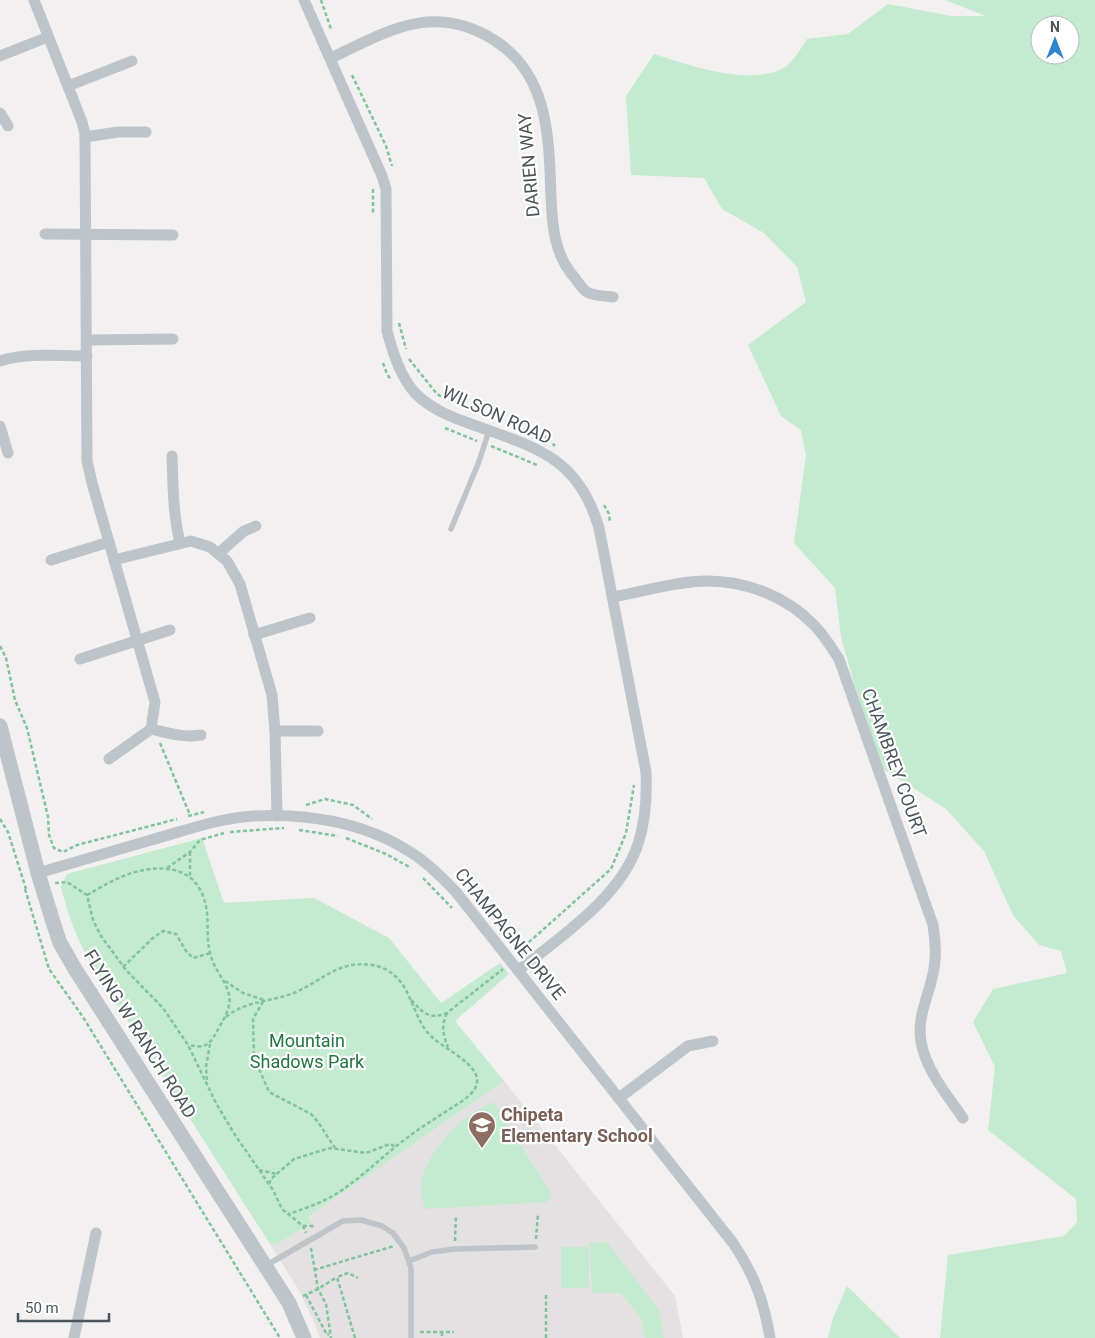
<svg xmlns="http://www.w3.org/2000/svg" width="1095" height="1338" viewBox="0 0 1095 1338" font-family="Roboto,sans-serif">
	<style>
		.education { fill: #e3e1e2 }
		.green { fill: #c4eacf; fill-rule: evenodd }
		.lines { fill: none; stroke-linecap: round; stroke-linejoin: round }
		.path { stroke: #81c39b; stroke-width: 2.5; stroke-dasharray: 4 2.5; stroke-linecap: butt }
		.service { stroke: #bdc5cb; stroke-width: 5.5 }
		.minor { stroke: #bdc5cb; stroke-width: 11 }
		.tertiary { stroke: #bdc5cb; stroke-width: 15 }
		.labels { text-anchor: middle; stroke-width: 4.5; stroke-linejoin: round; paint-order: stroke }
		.street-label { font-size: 18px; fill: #4a555b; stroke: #fff }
		.park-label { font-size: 18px; fill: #237443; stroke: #fff }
		.education-label { font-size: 18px; font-weight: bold; fill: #785e54; stroke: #fff; text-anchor: start }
	</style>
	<rect width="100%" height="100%" fill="#f2f0f0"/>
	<polygon class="education" points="504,1081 675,1296 683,1338 320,1338 314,1322 298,1289 268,1241 275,1245 311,1220 309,1216"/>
	<g class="green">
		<path d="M945,0H1095V1338H940L948,1255L1064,1236L1077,1222L1076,1199L988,1130L995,1067L973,1022L993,989L1067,973L1061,951L1039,945L1013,915L984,851L946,809L877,765L841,637L835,588L794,543L806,455L801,430L781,416L748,345L806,302L797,267L764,233L722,209L704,178L631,175L626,96L654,54C689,65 758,90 789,64C796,57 802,47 807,39L848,34L888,4L951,16H986ZM1040,25H1070V55H1040Z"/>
		<path d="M202,838L224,903L314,898L389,938L441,1003L500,963L509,974L455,1021L504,1081L309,1216L311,1223L275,1245L268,1241L92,965C77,940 68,915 61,887L67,874Z"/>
		<path d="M494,1102L552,1195L547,1202L425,1209C423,1202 420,1194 421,1186C424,1153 464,1112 494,1102Z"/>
		<polygon points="607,1242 659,1310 664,1338 645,1338 641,1318 621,1293 592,1293 590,1243"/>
		<rect x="561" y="1247" width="28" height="41"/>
		<polygon points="847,1286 900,1338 828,1338 833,1318"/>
	</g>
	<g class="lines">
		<g class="path">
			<polyline points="321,0 331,29"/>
			<polyline points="352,75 386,146 392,166"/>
			<polyline points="373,189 373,213"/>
			<polyline points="399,323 406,349"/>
			<polyline points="409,359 437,394 454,404"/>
			<polyline points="383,363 387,374 391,380"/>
			<polyline points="518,427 546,437 555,446"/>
			<polyline points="445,428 477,441"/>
			<polyline points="491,446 537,465"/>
			<polyline points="604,505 609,514 610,523"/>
			<polyline points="0,646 6,658 15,700 27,728 48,817 49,835 54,848 63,852 77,845 177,819"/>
			<polyline points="160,743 190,815"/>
			<polyline points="306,805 325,799 353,805 372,819"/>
			<polyline points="188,816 204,812"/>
			<polyline points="0,819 8,832 26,889"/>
			<polyline points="299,830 338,836"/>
			<polyline points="230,832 284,828"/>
			<polyline points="346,838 386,854 411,868"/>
			<polyline points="190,852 190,877"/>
			<polyline points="167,868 190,852 200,840 224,833"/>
			<polyline points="423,878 452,908"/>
			<polyline points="55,883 67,882 87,895 93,920 101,936 126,970 163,1008 188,1045 216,1103 235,1135 273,1190 282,1209 303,1226 306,1233"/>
			<polyline points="25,889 49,969 83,1017 280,1338"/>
			<path d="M87,895C98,889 109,882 121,877C149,865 190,861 203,896C209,911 207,926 208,941C209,951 212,962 217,970C223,981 232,992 229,1005C227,1015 221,1024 216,1033C208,1047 204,1048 188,1045"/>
			<polyline points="519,951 611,869 626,833 634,785"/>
			<polyline points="123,967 153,938 163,931 176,934 186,951 193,958 211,953"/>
			<polyline points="225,981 243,993 264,1000 253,1019 254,1057 269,1092 311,1114 318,1122 335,1148"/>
			<path d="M411,1000C424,1013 428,1020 447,1013L503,969"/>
			<path d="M447,1013C441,1025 443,1035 448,1047"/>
			<path d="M226,1017C246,1000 273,1002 296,992C323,980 339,960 372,965C378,966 385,968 390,972C413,987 412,1019 432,1037C443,1048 477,1063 477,1080C478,1091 464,1100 456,1105C438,1117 419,1128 403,1141C379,1159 357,1182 331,1197C318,1204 303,1209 289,1214"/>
			<polyline points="207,1080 206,1067 210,1044"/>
			<polyline points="259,1170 277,1174"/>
			<polyline points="269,1184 271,1179 294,1159 330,1148 366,1153 390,1144 396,1147"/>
			<polyline points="303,1226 316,1226"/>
			<polyline points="536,1239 538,1213"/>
			<polyline points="455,1241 456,1215"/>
			<polyline points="311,1248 318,1289 326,1304 331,1338"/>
			<polyline points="314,1270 394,1246"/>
			<polyline points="306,1295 327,1335 329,1334"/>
			<polyline points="303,1296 318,1289 337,1277"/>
			<polyline points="420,1332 454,1332"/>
			<polyline points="442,1332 442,1338"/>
			<polyline points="355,1338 337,1277 348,1273 358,1278"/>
			<polyline points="546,1338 546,1294"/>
		</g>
		<g class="service">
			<polyline points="451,529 478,464 489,431"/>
			<polyline points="409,1261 432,1252 455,1249 535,1247"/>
			<polyline points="265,1266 343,1221 361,1220 382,1226 393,1233 404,1248 411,1268 411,1338"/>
		</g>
		<g class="minor">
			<polyline points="34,0 82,122 85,134 87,461 92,483 155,702 151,729 109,759"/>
			<path d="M304,0L382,176L386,189L387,331C393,353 400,376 415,393C431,409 451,417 471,424C534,447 578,456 599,528L646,772C647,796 646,820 638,844C621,897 560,937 519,970"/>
			<polyline points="0,56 48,37"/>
			<path d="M331,58C388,31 433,2 494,40C549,74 549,139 551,196C552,225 554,255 575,278C578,282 583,290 587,292C594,296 606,296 613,297"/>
			<polyline points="68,86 132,61"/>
			<polyline points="0,113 8,126"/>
			<polyline points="85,137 118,132 146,132"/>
			<polyline points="45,234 173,235"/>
			<polyline points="87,340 173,339"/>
			<path d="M0,361C28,352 58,356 87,356"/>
			<polyline points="0,426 8,453"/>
			<path d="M172,456C173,485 173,514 180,543"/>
			<polyline points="219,553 244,531 256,526"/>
			<polyline points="51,560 109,542"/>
			<polyline points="114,560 191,541 210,547 227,561 240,584 272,695 275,731 277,816"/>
			<path d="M612,597C641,592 678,581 707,581C746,581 786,596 814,625C824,635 831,647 839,659L933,925C936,943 937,960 932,978C927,1000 917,1018 921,1042C926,1070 947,1095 963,1118"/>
			<polyline points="254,635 310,618"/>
			<polyline points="80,659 170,630"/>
			<path d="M151,729C168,733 184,738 201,735"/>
			<polyline points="275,731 318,731"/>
			<path d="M38,873C76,862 113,851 151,840C184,831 219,818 254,816C306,813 362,822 407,850C426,861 441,876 456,892L733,1243C754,1274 764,1301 770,1338"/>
			<polyline points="619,1098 688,1046 713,1041"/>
			<polyline points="74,1338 96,1233"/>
		</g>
		<polyline class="tertiary" points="0,726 38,873 53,922 60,943 75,969 289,1303 304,1338"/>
	</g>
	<defs>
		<g id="school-pin" transform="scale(1.4375)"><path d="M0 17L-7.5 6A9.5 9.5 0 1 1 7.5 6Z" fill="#8d6e63" stroke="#fff"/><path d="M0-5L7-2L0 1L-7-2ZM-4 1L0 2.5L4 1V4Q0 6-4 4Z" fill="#fff"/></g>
	</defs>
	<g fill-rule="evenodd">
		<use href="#school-pin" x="482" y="1125"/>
	</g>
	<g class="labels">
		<g class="street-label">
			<text transform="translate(529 165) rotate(-95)" y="6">DARIEN WAY</text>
			<text transform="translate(497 415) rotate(24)" y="6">WILSON ROAD</text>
			<text transform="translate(894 763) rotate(70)" y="6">CHAMBREY COURT</text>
			<text transform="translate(510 934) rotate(51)" y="6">CHAMPAGNE DRIVE</text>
			<text transform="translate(140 1034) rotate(58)" y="6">FLYING W RANCH ROAD</text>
		</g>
		<g class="park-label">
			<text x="307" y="1047">Mountain<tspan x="307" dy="21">Shadows Park</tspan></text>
		</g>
		<g class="education-label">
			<text x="501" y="1121">Chipeta<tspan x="501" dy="21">Elementary School</tspan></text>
		</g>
	</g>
	<g transform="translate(1055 40)"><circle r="24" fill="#ffffff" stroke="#b7bbbd"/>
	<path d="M0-4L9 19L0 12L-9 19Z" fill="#3186cb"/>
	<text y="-8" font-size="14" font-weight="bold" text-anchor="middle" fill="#4a555b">N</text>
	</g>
	<path d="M18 1313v8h91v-8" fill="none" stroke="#4a555b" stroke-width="2.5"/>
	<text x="25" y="1313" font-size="15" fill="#4a555b" stroke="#ffffff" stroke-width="4" paint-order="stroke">50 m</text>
</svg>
